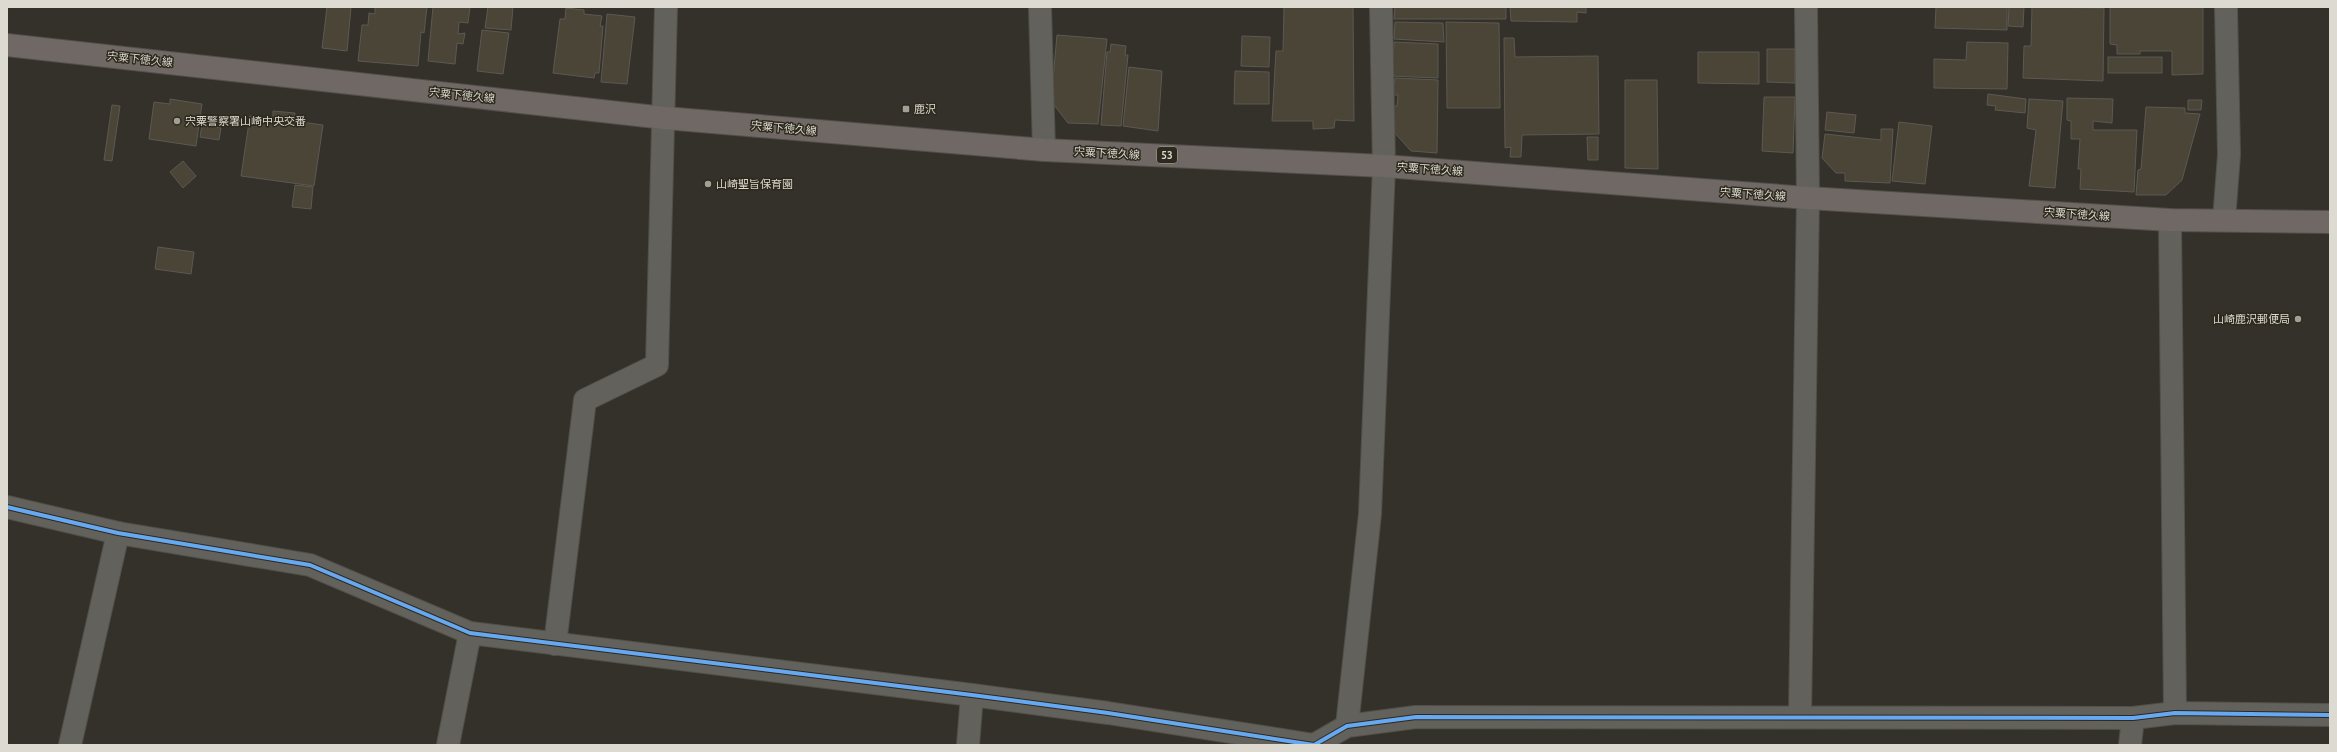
<svg xmlns="http://www.w3.org/2000/svg" width="2337" height="752" viewBox="0 0 2337 752" font-family="Ubuntu,'Noto Sans JP',sans-serif">
	<style>
		.building { fill: #4b4537; stroke: #5c5953 }
		.lines { fill: none; stroke-linecap: round; stroke-linejoin: round }
		.minor-casing { stroke: #514f48; stroke-width: 24 }
		.major-casing { stroke: #514f48; stroke-width: 24 }
		.minor { stroke: #63615c; stroke-width: 22 }
		.major { stroke: #6f6865; stroke-width: 22 }
		.cycleway-casing { stroke: #2d291c; stroke-width: 6 }
		.cycleway { stroke: #66a8f1; stroke-width: 4 }
		.poi-dot { fill: #a19f96; stroke: #2d291c; stroke-width: 1.5 }
		.labels { text-anchor: middle; stroke-width: 3; stroke-linejoin: round; paint-order: stroke }
		.shield { fill: #2d291c; stroke: #a8a59b; stroke-width: 1 }
		.shield-label { font-size: 10px; font-weight: bold; fill: #dcdad1 }
		.street-label { font-size: 11px; fill: #dcdad1; stroke: #2d291c }
		.poi-label { font-size: 11px; fill: #dcdad1; stroke: #2d291c; text-anchor: start }
	</style>
	<rect width="100%" height="100%" fill="#333129"/>
	<g class="building">
		<polygon points="327,7 351,7 347,51 322,48"/>
		<polygon points="375,7 427,7 424,33 421,32 418,66 358,61 362,25 368,25 369,13 375,14"/>
		<polygon points="433,7 470,7 468,23 459,22 458,34 465,33 463,44 457,43 455,64 428,61"/>
		<polygon points="488,7 513,7 511,30 485,28"/>
		<polygon points="1284,7 1353,7 1354,121 1335,120 1334,128 1313,129 1313,121 1272,121 1276,51 1283,51"/>
		<polygon points="1395,7 1506,7 1506,19 1394,19"/>
		<polygon points="1510,7 1586,7 1586,13 1577,12 1577,22 1511,21"/>
		<polygon points="1936,7 2007,7 2007,30 1935,28"/>
		<polygon points="2009,7 2024,7 2023,27 2008,26"/>
		<polygon points="2032,7 2104,8 2103,81 2023,78 2024,46 2031,46"/>
		<polygon points="2110,7 2203,7 2203,74 2172,75 2172,51 2140,51 2140,54 2117,54 2117,45 2110,44"/>
		<polygon points="566,8 584,10 584,14 602,16 600,26 603,26 599,73 595,73 594,78 553,73 560,19 565,19"/>
		<polygon points="607,14 635,17 627,84 601,82"/>
		<polygon points="1395,22 1443,23 1444,42 1394,39"/>
		<polygon points="1446,22 1499,23 1500,108 1447,108"/>
		<polygon points="482,30 509,33 503,74 477,71"/>
		<polygon points="1057,35 1107,39 1098,124 1068,123 1051,101"/>
		<polygon points="1242,36 1270,37 1269,67 1241,66"/>
		<polygon points="1504,38 1514,38 1515,57 1598,56 1599,134 1522,135 1521,157 1510,157 1511,147 1505,148"/>
		<polygon points="1394,42 1438,44 1438,78 1392,76"/>
		<polygon points="1967,42 2008,43 2007,89 1934,88 1934,59 1966,60"/>
		<polygon points="1111,44 1126,46 1125,55 1128,55 1121,126 1101,125 1107,52 1110,52"/>
		<polygon points="1767,49 1795,49 1795,83 1767,82"/>
		<polygon points="1698,52 1759,52 1759,84 1698,83"/>
		<rect x="2108" y="57" width="54" height="16"/>
		<polygon points="1129,67 1162,71 1158,131 1123,126"/>
		<polygon points="1235,71 1269,72 1269,104 1234,104"/>
		<polygon points="1395,78 1438,80 1437,153 1411,151 1393,131 1393,106 1397,106 1398,95 1392,95"/>
		<polygon points="1625,80 1657,80 1658,169 1625,168"/>
		<polygon points="1988,94 2026,99 2025,113 1995,110 1996,106 1987,105"/>
		<polygon points="1764,97 1795,97 1793,153 1762,151"/>
		<polygon points="2067,98 2113,99 2112,123 2093,121 2093,130 2137,130 2134,192 2080,189 2081,169 2078,169 2080,139 2071,139 2071,121 2067,120"/>
		<polygon points="170,99 202,104 196,146 149,139 154,102 170,104"/>
		<polygon points="2029,99 2063,101 2055,188 2029,186 2036,130 2027,128"/>
		<polygon points="2188,100 2202,100 2201,110 2188,110"/>
		<polygon points="112,105 120,106 112,161 104,160"/>
		<polygon points="2146,107 2185,108 2185,113 2200,114 2182,180 2166,195 2136,195 2138,170 2141,169"/>
		<polygon points="273,111 295,113 294,121 323,125 314,186 241,176 250,116 273,119"/>
		<polygon points="1827,112 1856,115 1854,133 1825,130"/>
		<polygon points="1899,122 1932,126 1925,184 1892,181"/>
		<polygon points="202,125 221,128 219,140 200,137"/>
		<polygon points="1881,129 1893,129 1890,183 1845,181 1845,173 1836,173 1822,158 1825,134 1881,140"/>
		<polygon points="1587,137 1598,137 1598,160 1588,160"/>
		<polygon points="183,161 196,176 183,188 170,172"/>
		<polygon points="295,185 313,187 311,209 292,207"/>
		<polygon points="158,247 194,252 191,274 155,269"/>
	</g>
	<g class="lines">
		<g class="minor-casing">
			<g id="minor">
				<polyline points="1040,7 1044,150"/>
				<polyline points="2170,220 2175,713"/>
				<polyline points="2224,220 2229,155 2226,7"/>
				<polyline points="7,507 118,533 310,565 470,633 972,695 1108,713 1314,745 1347,726 1416,717 2133,718 2175,713 2330,715"/>
				<polyline points="555,644 585,400 657,365 666,7"/>
				<polyline points="1800,716 1808,198 1806,7"/>
				<polyline points="1347,726 1370,514 1384,166 1381,7"/>
				<polyline points="70,745 118,533"/>
				<polyline points="448,745 470,633"/>
				<polyline points="968,745 972,695"/>
				<polyline points="2130,745 2133,718"/>
			</g>
		</g>
		<g class="major-casing">
			<polyline id="major" points="7,45 665,118 1044,150 1384,166 1808,198 2170,220 2330,222"/>
		</g>
		<use href="#minor" class="minor"/>
		<use href="#major" class="major"/>
		<g class="cycleway-casing">
			<polyline id="cycleway" points="7,507 118,533 310,565 470,633 972,695 1108,713 1314,745 1347,726 1416,717 2133,718 2175,713 2330,715"/>
		</g>
		<use href="#cycleway" class="cycleway"/>
	</g>
	<g class="poi-dot">
		<rect x="902" y="105" width="8" height="8" rx="2"/>
		<circle cx="177" cy="121" r="4"/>
		<circle cx="708" cy="184" r="4"/>
		<circle cx="2298" cy="319" r="4"/>
	</g>
	<g class="labels">
		<rect class="shield" x="1157" y="147" width="20" height="16" rx="3"/>
		<g class="shield-label">
			<text x="1167" y="159">53</text>
		</g>
		<g class="street-label">
			<text transform="translate(140 59) rotate(6)" y="4">宍粟下徳久線</text>
			<text transform="translate(462 95) rotate(6)" y="4">宍粟下徳久線</text>
			<text transform="translate(784 128) rotate(5)" y="4">宍粟下徳久線</text>
			<text transform="translate(1107 153) rotate(3)" y="4">宍粟下徳久線</text>
			<text transform="translate(1430 169) rotate(4)" y="4">宍粟下徳久線</text>
			<text transform="translate(1753 194) rotate(4)" y="4">宍粟下徳久線</text>
			<text transform="translate(2077 214) rotate(4)" y="4">宍粟下徳久線</text>
		</g>
		<g class="poi-label">
			<text x="914" y="113">鹿沢</text>
			<text x="185" y="125">宍粟警察署山崎中央交番</text>
			<text x="716" y="188">山崎聖旨保育園</text>
			<text x="2290" y="323" text-anchor="end">山崎鹿沢郵便局</text>
		</g>
	</g>
	<rect width="2337" height="752" fill="none" stroke="#dcdad1" stroke-width="16"/>
</svg>
